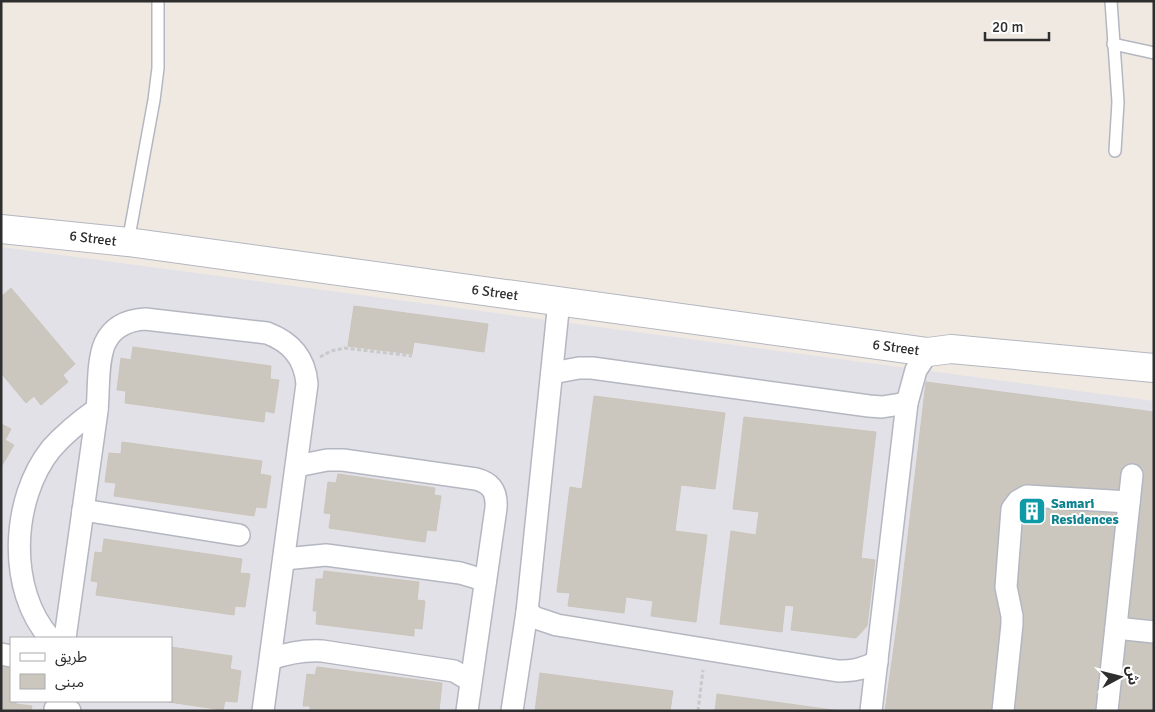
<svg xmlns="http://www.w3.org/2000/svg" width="1155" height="712" viewBox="0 0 1155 712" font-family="Signika,'Noto Sans Arabic',sans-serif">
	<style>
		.industrial { fill: #e3e1e8; fill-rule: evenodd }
		.building { fill: #cbc7bf; stroke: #cbc5ba }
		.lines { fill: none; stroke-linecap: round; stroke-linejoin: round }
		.lane-casing { stroke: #b4b7c1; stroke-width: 14 }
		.street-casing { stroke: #b4b7c1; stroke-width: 24 }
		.secondary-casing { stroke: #b4b7c1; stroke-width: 30 }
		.path { stroke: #c9c9c9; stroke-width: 3; stroke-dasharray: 4 2.5; stroke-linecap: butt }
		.lane { stroke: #fff; stroke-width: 11 }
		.street { stroke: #fff; stroke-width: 21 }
		.secondary { stroke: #fff; stroke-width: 28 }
		.labels { text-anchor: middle; stroke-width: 4; stroke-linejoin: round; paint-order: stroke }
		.street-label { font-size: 14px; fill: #2e2e2e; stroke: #fff }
		.culture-label { font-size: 14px; font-weight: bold; fill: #0d838f; stroke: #fff; text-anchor: start }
	</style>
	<rect width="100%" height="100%" fill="#efe9e1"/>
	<path class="industrial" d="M1,247L1154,401V711H1ZM11,638H171V701H11Z"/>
	<g class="building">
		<polygon points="11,288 75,364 63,375 68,382 41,405 34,396 26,403 1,373 1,297"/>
		<polygon points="354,306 488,324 484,352 414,342 412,354 348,346"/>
		<polygon points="133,347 271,366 270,379 279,380 274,413 265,411 264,422 125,403 126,391 117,390 121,358 131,360"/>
		<polygon points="926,382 1154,412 1154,711 885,711 900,604"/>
		<polygon points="594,396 725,413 715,489 681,485 675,531 707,535 696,622 651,616 653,601 626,597 624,613 568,606 570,593 557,592 570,487 582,489"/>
		<polygon points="744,417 876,432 861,558 875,560 867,626 856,638 791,630 794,606 785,605 782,632 720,624 731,531 756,535 759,512 733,509"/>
		<polygon points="1,424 11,429 5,440 14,445 1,467"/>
		<polygon points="122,442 262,461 260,474 271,476 266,508 256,507 254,516 114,496 116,483 105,482 109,453 121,454"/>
		<polygon points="338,474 435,488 434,495 441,496 436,531 427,530 425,542 329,528 331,514 324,513 328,482 336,483"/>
		<polygon points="104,539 242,559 240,573 250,574 245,607 235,606 234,615 96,595 98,582 91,581 95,552 102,553"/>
		<polygon points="324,571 419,582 417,600 425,601 422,629 414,628 414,636 316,624 317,611 313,611 316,579 323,579"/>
		<polygon points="171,647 232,656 230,669 241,671 237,702 225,701 223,710 162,701 171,701"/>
		<polygon points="1,663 11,665 11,701 16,701 16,704 32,706 31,711 1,711"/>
		<polygon points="317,667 442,683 439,711 310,711 310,706 303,706 307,674 315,675"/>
		<polygon points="540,673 673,691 670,711 535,711"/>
		<polygon points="717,694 840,711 715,711"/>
	</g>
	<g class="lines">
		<g class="lane-casing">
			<g id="lane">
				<polyline points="1111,1 1118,102 1115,151"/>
				<polyline points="1113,44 1154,53"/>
				<polyline points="128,242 154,100 158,68 158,1"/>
			</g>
		</g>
		<g class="street-casing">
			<g id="street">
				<polyline points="552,373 579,368 592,368 869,406 882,407 907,403"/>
				<path d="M297,466L327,460H343L476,479C492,483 497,493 496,508L467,711"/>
				<polyline points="83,510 239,535"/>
				<polyline points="284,559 326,555 460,573 477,578 485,582"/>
				<path d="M527,612L536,618L557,625L838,671C853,671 863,669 877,662"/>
				<polyline points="1116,628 1154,632"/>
				<path d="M50,638C7,590 11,499 51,449C65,433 80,421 97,409"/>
				<path d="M65,638C75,562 87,487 97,411C99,391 97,361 105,343C113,326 128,320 145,319L267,333C291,342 305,358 307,384L263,711"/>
				<polyline points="1,654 11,656"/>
				<path d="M271,659C288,653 304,650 322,651L454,671L471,681"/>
				<polyline points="55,709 70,711"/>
				<polyline points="512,711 527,612 559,301"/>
				<polyline points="871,711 907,403 916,370 928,352"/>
				<polyline points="1003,711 1012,624 1012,616 1006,587 1012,509 1018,501 1027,496 1129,502"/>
				<polyline points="1107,711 1132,475"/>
			</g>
		</g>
		<g class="secondary-casing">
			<polyline id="secondary" points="1,229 128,242 928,352 951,349 1154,368"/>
		</g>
		<g class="path">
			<polyline points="320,357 331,351 345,348 412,356"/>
			<polyline points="698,711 703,670"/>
		</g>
		<use href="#lane" class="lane"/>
		<use href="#street" class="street"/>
		<use href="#secondary" class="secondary"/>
	</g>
	<defs>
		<g id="building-square" transform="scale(1.4375)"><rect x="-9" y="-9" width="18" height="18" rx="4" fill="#0f9aa8" stroke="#fff"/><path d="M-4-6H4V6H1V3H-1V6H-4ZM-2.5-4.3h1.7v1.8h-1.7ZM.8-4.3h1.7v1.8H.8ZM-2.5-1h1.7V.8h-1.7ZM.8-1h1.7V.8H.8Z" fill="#fff"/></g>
	</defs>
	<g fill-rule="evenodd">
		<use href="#building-square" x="1032" y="511"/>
	</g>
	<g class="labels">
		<g class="street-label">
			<text transform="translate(93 238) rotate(7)" y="5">6 Street</text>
			<text transform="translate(495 292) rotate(8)" y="5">6 Street</text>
			<text transform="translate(896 347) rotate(8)" y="5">6 Street</text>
		</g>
		<g class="culture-label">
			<text x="1051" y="508">Samari<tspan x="1051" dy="16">Residences</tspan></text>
		</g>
	</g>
	<rect width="1155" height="712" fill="none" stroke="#2e2e2e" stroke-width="5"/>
	<rect x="10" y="637" width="162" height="65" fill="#ffffff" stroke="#ababab"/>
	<rect x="20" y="653" width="25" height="8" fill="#ffffff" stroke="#ababab"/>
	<text x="55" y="662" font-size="15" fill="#2e2e2e">طريق</text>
	<rect x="20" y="674" width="25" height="15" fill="#cbc7bf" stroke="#ababab"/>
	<text x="55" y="687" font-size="15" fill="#2e2e2e">مبنى</text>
	<g transform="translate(1120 677) rotate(83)" stroke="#ffffff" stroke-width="4" paint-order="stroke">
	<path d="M0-4L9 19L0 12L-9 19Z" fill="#2e2e2e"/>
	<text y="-8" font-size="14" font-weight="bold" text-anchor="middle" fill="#2e2e2e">ش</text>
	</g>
	<path d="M985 32v8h64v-8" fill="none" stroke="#2e2e2e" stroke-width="2.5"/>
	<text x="992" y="32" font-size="15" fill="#2e2e2e" stroke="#ffffff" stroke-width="4" paint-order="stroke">20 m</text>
</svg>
